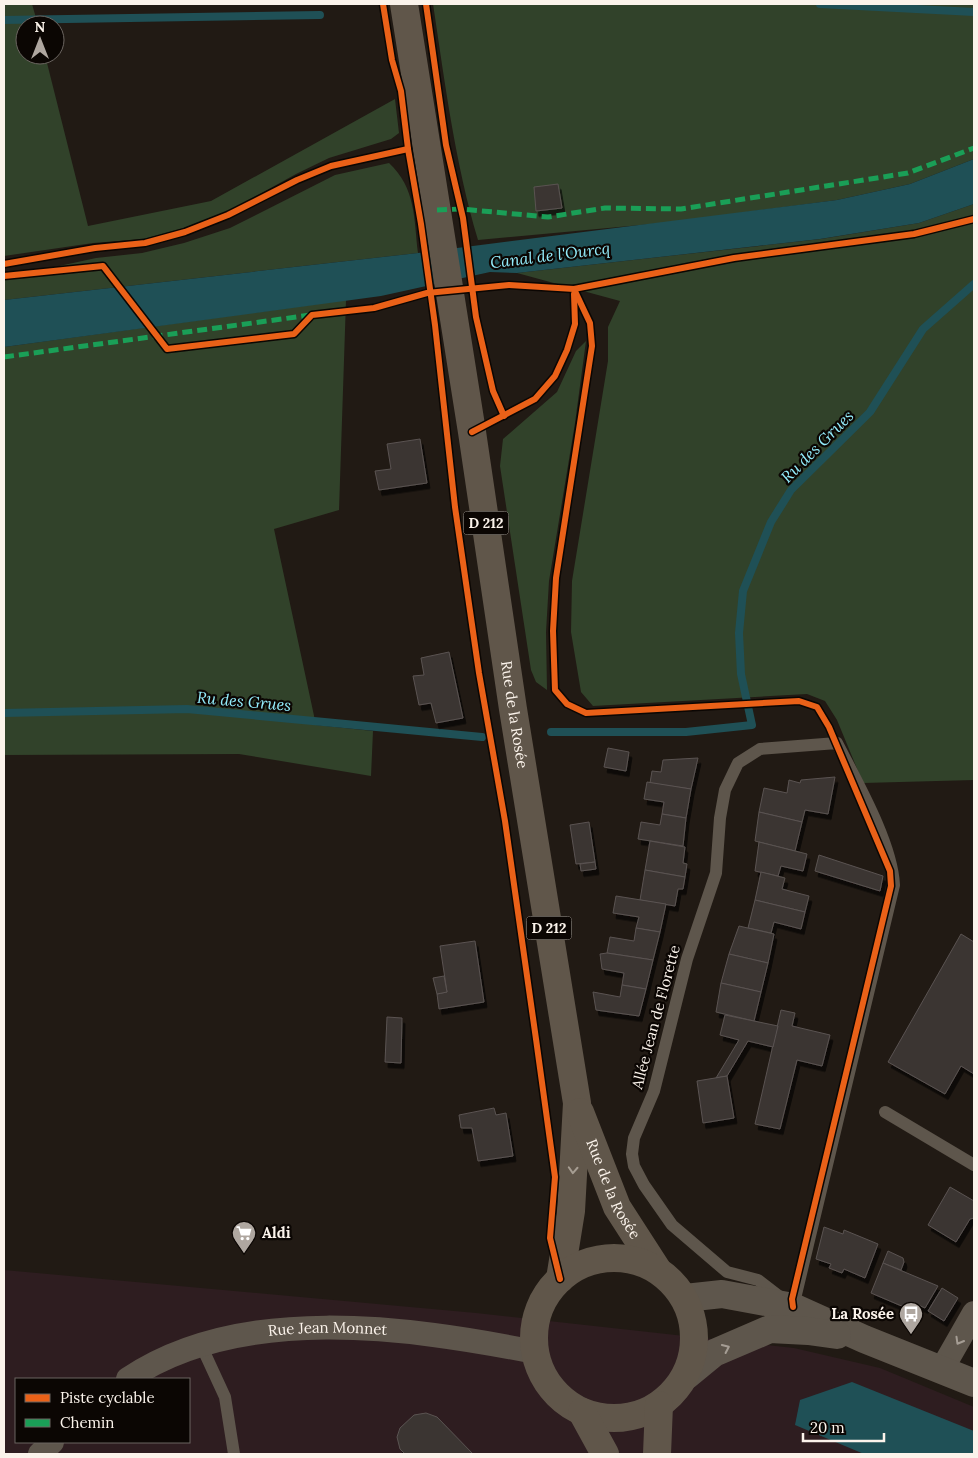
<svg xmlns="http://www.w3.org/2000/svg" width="978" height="1458" viewBox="0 0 978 1458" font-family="Lora,serif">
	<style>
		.commercial { fill: #2e1d20; fill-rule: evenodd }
		.green { fill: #31422a }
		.water { fill: #1f5056 }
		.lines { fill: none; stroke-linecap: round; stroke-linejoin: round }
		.stream { stroke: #1f5056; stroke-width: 8 }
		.building { fill: #3b3533; stroke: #5a5351; filter: url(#shadow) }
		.service { stroke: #5e564c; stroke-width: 12 }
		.minor { stroke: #5e564c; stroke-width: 24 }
		.tertiary { stroke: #5e564c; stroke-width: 28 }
		.primary { stroke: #60564a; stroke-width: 28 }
		.quiet { stroke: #1a9f57; stroke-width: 5; stroke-dasharray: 10 5; stroke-linecap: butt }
		.cycleway-casing { stroke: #0b0603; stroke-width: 9 }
		.cycleway { stroke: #ea6118; stroke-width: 6 }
		.oneway { stroke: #a69d92 }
		.oneway2 { stroke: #a59d94 }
		.labels { text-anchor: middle; stroke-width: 4.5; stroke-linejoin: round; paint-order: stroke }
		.shield { fill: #0b0603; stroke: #b3aca5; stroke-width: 1 }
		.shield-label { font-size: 14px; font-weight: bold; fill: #fbf3eb }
		.street-label { font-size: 15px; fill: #fbf3eb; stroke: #0b0603 }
		.poi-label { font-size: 15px; font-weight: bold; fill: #fbf3eb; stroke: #0b0603; text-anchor: start }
		.water-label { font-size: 16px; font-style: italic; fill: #93ecfb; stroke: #0b0603 }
	</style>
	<defs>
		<filter id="shadow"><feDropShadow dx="3" dy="5.5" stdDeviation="0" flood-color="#0009"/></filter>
	</defs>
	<rect width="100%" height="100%" fill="#211a14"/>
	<path class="commercial" d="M4,1270L476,1313L794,1348L880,1368L974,1407V1454H4ZM16,1379H189V1442H16Z"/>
	<g class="green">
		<polygon points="4,4 32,4 38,25 25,25 25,55 45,55 88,226 211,201 395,99 399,133 391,139 329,158 296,174 227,212 184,228 144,239 93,243 4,256"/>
		<path d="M433,4H974V159L910,184L837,200L673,222L478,240C455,163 445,83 433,4Z"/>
		<path d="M389,163C416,188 414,219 418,253L4,300V278L96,258L142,253L184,243L230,228L335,175Z"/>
		<polygon points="974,204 974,780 863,783 837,720 825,701 807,694 593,706 581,692 571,632 572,581 608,361 608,327 620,301 517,273 821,239 919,223"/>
		<polygon points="346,300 339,510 274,529 316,725 373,731 371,776 239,754 4,755 4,347"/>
		<polygon points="586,341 575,423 549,581 546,632 547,690 536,682 531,670 500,466 503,439 557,392 576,351"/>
	</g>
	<g class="water">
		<polygon points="974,159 974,204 919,223 820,239 517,273 490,272 381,296 4,347 4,300 418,253 837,200 910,184"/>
		<polygon points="852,1382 974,1431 974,1454 864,1454 795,1425 800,1400"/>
	</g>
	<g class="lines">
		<g class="stream">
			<polyline points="820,4 974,12"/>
			<polyline points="4,20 320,15"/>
			<polyline points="4,713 187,709 482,737"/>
			<polyline points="551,732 686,732 752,725 741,674 739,633 743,591 771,522 791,490 870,412 923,329 974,284"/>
		</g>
	</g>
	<g class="building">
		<polygon points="558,184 562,208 536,211 534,187"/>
		<polygon points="420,439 427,483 379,490 375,471 391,469 387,444"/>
		<polygon points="449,652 463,718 436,723 431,703 419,705 413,676 424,675 421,658"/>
		<polygon points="608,748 629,752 626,771 604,767"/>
		<polygon points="698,758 691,789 650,783 652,771 661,772 663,760"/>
		<polygon points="835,777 828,814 805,810 802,822 759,812 764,788 787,793 789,780 800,783 801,780"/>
		<polygon points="647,782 691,789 686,818 662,814 664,802 644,799"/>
		<polygon points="759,812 802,822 795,851 755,841"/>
		<polygon points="662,814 686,818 683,846 638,839 641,822 660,825"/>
		<polygon points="589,822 595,862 576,864 570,825"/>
		<polygon points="650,841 685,847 683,863 687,864 685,877 645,870"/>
		<polygon points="759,842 807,854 803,871 781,866 778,876 755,871"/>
		<polygon points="819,855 883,876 880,891 815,871"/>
		<polygon points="595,862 596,869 581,871 580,864"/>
		<polygon points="645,870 685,877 683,889 678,889 675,906 640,900"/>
		<polygon points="761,872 785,878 782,889 809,896 805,912 755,900"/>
		<polygon points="616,896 666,904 660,932 636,928 639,917 613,913"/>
		<polygon points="755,900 805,912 801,929 774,922 771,933 748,928"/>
		<polygon points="739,926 774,934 768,963 729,954"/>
		<polygon points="636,928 660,932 653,960 607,953 610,937 634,941"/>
		<polygon points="961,934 974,942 974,1074 961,1066 945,1094 888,1062"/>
		<polygon points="475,941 484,1002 439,1009 437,994 447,992 440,946"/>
		<polygon points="607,953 653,960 646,989 622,985 624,973 602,969 600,954"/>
		<polygon points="729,954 768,963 761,992 721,983"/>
		<polygon points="444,976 447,992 437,994 433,978"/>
		<polygon points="721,983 761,992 754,1021 716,1012"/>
		<polygon points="622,985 646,989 639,1016 596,1010 593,992 620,997"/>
		<polygon points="781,1010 795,1013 792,1026 830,1035 822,1066 797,1060 780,1129 755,1124"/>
		<polygon points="725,1015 778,1026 773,1047 748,1041 727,1076 716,1078 739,1040 720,1035"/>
		<polygon points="387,1017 402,1018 401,1063 385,1062"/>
		<polygon points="727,1076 734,1118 703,1123 697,1081"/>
		<polygon points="494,1108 496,1115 506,1113 513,1156 478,1161 472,1128 461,1128 459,1115"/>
		<polygon points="950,1187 974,1201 974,1218 970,1219 956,1242 928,1225"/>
		<polygon points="824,1227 843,1234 844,1230 878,1244 865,1278 844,1269 842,1273 829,1268 831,1264 816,1259"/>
		<polygon points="888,1251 903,1258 904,1262 901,1270 883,1263"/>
		<polygon points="883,1263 938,1286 925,1308 914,1303 911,1310 871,1293"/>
		<polygon points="942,1288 958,1298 944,1321 928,1311"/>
		<polygon points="426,1413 437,1417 473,1454 405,1454 400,1449 397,1437 400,1428 414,1415"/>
	</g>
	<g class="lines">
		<g class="service">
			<path d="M837,743C857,782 892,843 894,885L793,1307L758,1280L727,1272L672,1225L644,1185L634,1166L632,1154L634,1138L654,1091L687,959L716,873L720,818L725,790L738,763L760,749Z"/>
			<polyline points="885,1112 974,1165"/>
			<polyline points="201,1345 225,1397 234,1454"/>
		</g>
		<g class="minor">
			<polyline points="942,1369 974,1313"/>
			<path id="s1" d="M128,1379C241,1303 408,1327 535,1352"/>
			<polyline points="40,1454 52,1442"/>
		</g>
		<g class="tertiary">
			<polyline points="685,1298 722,1294 793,1307 864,1339 974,1383"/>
			<polyline points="686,1376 714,1353 770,1329 808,1331 837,1335"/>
		</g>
		<g class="primary">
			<path id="s2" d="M404,4L472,432L513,709L577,1103L571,1211L560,1279"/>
			<path id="s3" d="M580,1112L617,1207L657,1269"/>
			<circle cx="614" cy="1338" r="80"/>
			<polyline points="582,1412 605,1454"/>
			<polyline points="657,1454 659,1405"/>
		</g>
		<g class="quiet">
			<polyline points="437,210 461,209 548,217 605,208 681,209 908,173 974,148"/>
			<polyline points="4,357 311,315"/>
		</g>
		<g class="cycleway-casing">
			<g id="cycleway">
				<polyline points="383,4 392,60 401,91 408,149 421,224 435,325 455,507 479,673 505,821 536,1039 555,1177 550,1238 560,1279"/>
				<polyline points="426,4 446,145 463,218 476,317 493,391 504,416"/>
				<polyline points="4,264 95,248 145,243 185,232 228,215 297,180 331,166 408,149"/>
				<polyline points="4,276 103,266 167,349 294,334 312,315 374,308 427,293 509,285 574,289 734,258 914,234 974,219"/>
				<polyline points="574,289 590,323 592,346 556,578 553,631 555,690 567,704 586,713 799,701 817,707 829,727 890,871 891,886 792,1299 793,1307"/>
				<polyline points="472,432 535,399 555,376 567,350 575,324 574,294"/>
			</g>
		</g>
		<use href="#cycleway" class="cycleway"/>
	</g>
	<defs><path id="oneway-chevron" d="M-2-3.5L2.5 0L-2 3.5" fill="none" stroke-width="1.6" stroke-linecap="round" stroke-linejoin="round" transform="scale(1.25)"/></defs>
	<use class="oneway" href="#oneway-chevron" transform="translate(573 1170) rotate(93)"/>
	<g class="oneway2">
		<use href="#oneway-chevron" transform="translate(959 1341) rotate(120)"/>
		<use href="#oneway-chevron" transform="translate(726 1348) rotate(-25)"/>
	</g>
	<defs>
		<g id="supermarket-pin" transform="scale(1.25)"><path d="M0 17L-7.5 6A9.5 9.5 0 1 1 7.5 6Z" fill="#afa7a0" stroke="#0b0603"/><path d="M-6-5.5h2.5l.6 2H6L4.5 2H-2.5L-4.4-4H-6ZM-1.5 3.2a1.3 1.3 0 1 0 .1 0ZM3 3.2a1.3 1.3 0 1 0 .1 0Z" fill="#fff"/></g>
		<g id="bus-pin" transform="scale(1.25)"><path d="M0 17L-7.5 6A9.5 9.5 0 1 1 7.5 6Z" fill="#afa7a0" stroke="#0b0603"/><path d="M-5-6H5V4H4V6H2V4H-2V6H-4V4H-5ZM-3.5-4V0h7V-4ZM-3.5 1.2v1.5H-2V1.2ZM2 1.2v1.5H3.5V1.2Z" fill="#fff"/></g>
	</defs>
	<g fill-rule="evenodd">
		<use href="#supermarket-pin" x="244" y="1233"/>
		<use href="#bus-pin" x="911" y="1314"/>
	</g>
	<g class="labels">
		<g class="shield">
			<rect x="463.5" y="511.5" width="45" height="23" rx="4"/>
			<rect x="526.5" y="916.5" width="45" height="23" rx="4"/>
		</g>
		<g class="shield-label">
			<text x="486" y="528">D 212</text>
			<text x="549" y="933">D 212</text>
		</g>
		<g class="street-label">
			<text dy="5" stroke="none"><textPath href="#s2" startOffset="719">Rue de la Rosée</textPath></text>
			<text transform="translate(656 1017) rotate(-75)" y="5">Allée Jean de Florette</text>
			<text dy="5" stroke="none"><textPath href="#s3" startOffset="84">Rue de la Rosée</textPath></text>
			<text dy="5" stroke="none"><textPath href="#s1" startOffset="209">Rue Jean Monnet</textPath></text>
		</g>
		<g class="poi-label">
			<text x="262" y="1238">Aldi</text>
			<text x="894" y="1319" text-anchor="end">La Rosée</text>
		</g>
		<g class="water-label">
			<text transform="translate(550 255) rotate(-7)" y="6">Canal de l'Ourcq</text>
			<text transform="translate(817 446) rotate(-45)" y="6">Ru des Grues</text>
			<text transform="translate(244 701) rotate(5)" y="6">Ru des Grues</text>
		</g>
	</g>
	<rect width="978" height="1458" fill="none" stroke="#fbf3eb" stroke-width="10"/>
	<rect x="15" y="1378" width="175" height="65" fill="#0b0603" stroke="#6b6560"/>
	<rect x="25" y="1394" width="25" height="8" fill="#ea6118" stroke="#6b6560"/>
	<text x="60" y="1403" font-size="15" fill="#fbf3eb">Piste cyclable</text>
	<rect x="25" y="1419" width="25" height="8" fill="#1a9f57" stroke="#6b6560"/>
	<text x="60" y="1428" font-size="15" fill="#fbf3eb">Chemin</text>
	<g transform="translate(40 40)"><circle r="24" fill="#0b0603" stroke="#6b6560"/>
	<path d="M0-4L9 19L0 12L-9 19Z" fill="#afa7a0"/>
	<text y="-8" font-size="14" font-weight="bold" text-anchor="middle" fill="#fbf3eb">N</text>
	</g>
	<path d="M803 1433v8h81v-8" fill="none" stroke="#fbf3eb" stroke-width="2.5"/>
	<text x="810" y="1433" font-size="15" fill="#fbf3eb" stroke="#0b0603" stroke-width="4" paint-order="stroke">20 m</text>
</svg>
